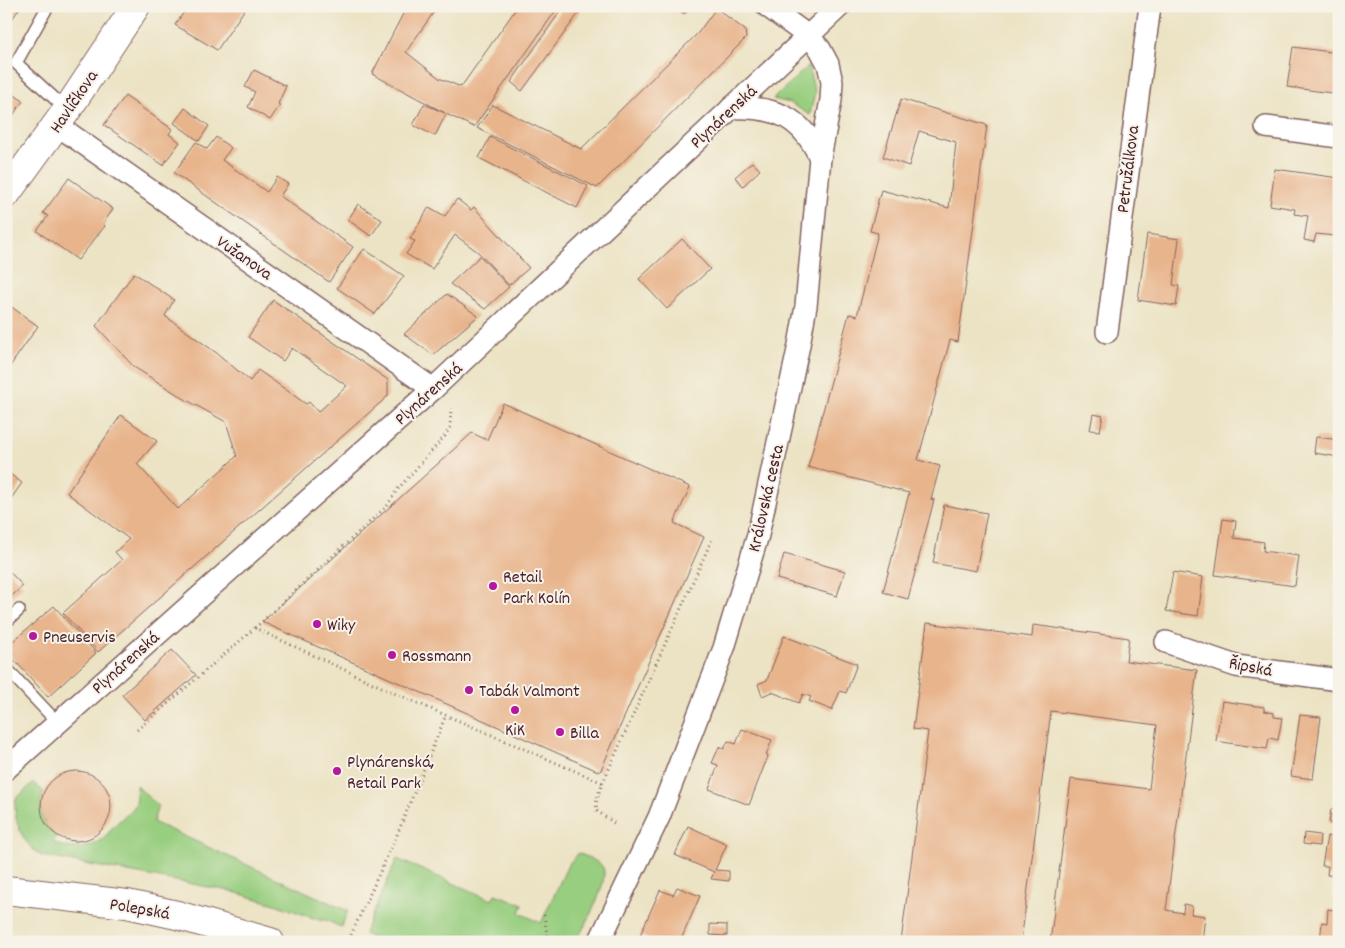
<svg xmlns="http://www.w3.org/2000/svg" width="1345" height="948" viewBox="0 0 1345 948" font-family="Dekko,sans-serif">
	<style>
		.green { fill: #98ce7f; stroke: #717655 }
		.building { fill: #e8b48b }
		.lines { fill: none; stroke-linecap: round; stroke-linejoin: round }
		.service-casing { stroke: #836461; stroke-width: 14 }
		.minor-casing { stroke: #836461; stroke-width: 24 }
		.tertiary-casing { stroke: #836461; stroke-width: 30 }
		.secondary-casing { stroke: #836461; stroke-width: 30 }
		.path { stroke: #836461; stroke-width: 3; stroke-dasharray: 1 4; stroke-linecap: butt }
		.service { stroke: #fff; stroke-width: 11 }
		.minor { stroke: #fff; stroke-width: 21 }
		.tertiary { stroke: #fff; stroke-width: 28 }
		.secondary { stroke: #fff; stroke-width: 28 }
		.poi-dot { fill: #b5179e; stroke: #f7f3e8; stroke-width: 2 }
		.labels { text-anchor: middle; stroke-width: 4; stroke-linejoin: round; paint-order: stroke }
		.street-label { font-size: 18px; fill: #4a1f2b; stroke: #f7f3e8 }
		.poi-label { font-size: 18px; fill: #4a1f2b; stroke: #f7f3e8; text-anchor: start }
	</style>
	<rect width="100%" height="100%" fill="#f7f3e8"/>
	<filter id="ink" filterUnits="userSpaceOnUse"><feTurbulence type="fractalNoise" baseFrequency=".02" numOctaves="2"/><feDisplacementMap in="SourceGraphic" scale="10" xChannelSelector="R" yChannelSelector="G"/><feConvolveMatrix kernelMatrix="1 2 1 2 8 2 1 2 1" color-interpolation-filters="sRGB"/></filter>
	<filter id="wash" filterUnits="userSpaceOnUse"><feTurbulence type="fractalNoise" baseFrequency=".0096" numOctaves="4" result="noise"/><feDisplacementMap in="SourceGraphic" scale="20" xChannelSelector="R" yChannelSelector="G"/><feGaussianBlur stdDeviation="1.12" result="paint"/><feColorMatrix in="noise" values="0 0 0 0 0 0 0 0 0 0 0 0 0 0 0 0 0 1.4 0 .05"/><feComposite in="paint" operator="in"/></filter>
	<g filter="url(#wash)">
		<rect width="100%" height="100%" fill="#ece3c4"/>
		<g class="green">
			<polygon points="808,66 815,92 810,115 790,103 773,99"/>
			<path d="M33,783L43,791C38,810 42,823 56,836L53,842C69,851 90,850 104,838C109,833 112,827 117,823C133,807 139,811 136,785L158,806L153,822L348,911L341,927L323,919L322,921L275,904L230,891L42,856C23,845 12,820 16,799Z"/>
			<path d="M578,853C585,856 597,861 602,866C612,879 583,928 576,942H382L364,934L397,859L492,900L495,894L523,904L520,913L541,923L568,865Z"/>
		</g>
		<g id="blocks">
			<g class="building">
				<polygon points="6,6 21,6 6,28"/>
				<polygon points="188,6 247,6 217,50 175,25"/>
				<polygon points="407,6 438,6 406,52 439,78 461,87 518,6 559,6 474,127 446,114 435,136 413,125 424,104 445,113 372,74"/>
				<polygon points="564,6 584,6 522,91 511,82"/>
				<polygon points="673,6 690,6 684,14"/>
				<polygon points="716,8 745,30 746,38 597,188 477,128 493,105 581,149 698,33"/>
				<polygon points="1293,47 1339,53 1339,94 1287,87"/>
				<polygon points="254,70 286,86 278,104 280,105 270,120 248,107 255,92 245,87"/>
				<polygon points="6,89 23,101 6,125"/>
				<polygon points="125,96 172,129 169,134 180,142 163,165 104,125"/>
				<polygon points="901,99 987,125 958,342 950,340 918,460 940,466 931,499 934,500 908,599 883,592 909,493 808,467 849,314 857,316 878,233 870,231 881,190 949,208 956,142 919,131 909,166 883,157"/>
				<polygon points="185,108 209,126 199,141 174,123"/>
				<polygon points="216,137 231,148 222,160 267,192 277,177 288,184 280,196 353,247 329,282 174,173 196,142 207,149"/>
				<polygon points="490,137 588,186 577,208 479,158"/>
				<polygon points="752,162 760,170 743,186 735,177"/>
				<polygon points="1275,169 1339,178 1339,220 1336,220 1334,236 1316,234 1314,242 1304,240 1308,216 1294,214 1295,209 1270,205"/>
				<polygon points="69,178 113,209 103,224 105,226 78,260 37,231 48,216 43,213"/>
				<polygon points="457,199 471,210 474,207 529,268 509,285 478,252 455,235 432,269 406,254 415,241 410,239 429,207 445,216"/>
				<polygon points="358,204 382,220 371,236 348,220"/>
				<polygon points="1147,234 1179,239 1173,285 1179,286 1176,306 1138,300"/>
				<polygon points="682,239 710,269 667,309 639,279"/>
				<polygon points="364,249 404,276 375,314 337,288"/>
				<polygon points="480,256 509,287 485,309 450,284"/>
				<polygon points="134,273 174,300 165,316 218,354 250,381 258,370 306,404 309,402 318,412 347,386 292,348 283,361 248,337 273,300 388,380 388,396 98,652 63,613 122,560 115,552 129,539 67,493 121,415 157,441 137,464 178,509 237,456 226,422 183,398 134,367 96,326"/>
				<polygon points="447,294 478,316 433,355 404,334"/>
				<polygon points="6,303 38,326 6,372"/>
				<polygon points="503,403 690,487 674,523 704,537 600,772 262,622 472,433 487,440"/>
				<polygon points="1093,414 1103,416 1100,431 1090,430"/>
				<polygon points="1316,437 1339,440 1339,457 1314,453"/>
				<polygon points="6,471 22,483 10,500 6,497"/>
				<polygon points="944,505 987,513 976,571 933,563"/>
				<polygon points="1223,519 1236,521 1234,538 1264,542 1263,551 1299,556 1295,586 1215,575"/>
				<polygon points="784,554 845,571 837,596 777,579"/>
				<polygon points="6,568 23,586 6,601"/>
				<polygon points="1173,572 1203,577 1198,616 1166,611"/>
				<polygon points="54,606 96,653 48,697 6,651 6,647"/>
				<polygon points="927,623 1032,637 1033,625 1129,638 1126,661 1197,670 1166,910 1183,913 1184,904 1192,906 1191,914 1205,916 1202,942 1050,942 1071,779 1149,789 1157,725 1051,711 1021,942 901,942 928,731 913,729"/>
				<polygon points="784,636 857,664 846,693 840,691 832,710 809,701 811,697 803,694 799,703 772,692 762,696 758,684 767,680"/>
				<polygon points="172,650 196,675 145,720 122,695"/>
				<polygon points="1222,701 1264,707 1264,711 1274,713 1274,717 1282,718 1278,740 1269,738 1267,749 1216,741"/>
				<polygon points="1338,703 1339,703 1339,723 1335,723"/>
				<polygon points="1300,715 1321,717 1313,779 1291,776"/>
				<polygon points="742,729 772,740 766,755 768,756 749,805 709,789 718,765 712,763 719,747 724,749 728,741 736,744"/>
				<circle cx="76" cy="806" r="35"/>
				<polygon points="1331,809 1339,810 1339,825 1329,823"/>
				<polygon points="688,826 727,844 715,870 729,871 729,881 711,879 714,872 675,855"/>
				<polygon points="1338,832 1339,832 1339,876 1327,875 1328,866 1322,866 1327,836 1337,838"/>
				<polygon points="1304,833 1320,835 1319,846 1303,844"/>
				<polygon points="677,887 700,896 680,942 654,942 640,935 660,890 673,895"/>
				<polygon points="1328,909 1339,911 1339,942 1320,942 1322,922 1327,923"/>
				<polygon points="710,924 727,925 727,936 710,935"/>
			</g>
		</g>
	</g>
	<g filter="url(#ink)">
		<use href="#blocks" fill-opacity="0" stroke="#836461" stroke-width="1"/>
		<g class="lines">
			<g class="service-casing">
				<g id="service">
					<polyline points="48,6 16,63 67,110"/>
					<polyline points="6,622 19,610"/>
					<polyline points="6,668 57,722"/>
				</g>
			</g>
			<g class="minor-casing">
				<g id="minor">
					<path d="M731,108C775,106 802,117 820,158"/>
					<polyline points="57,125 433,389"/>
					<polyline points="1266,127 1339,137"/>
					<polyline points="1107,332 1150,6"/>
					<polyline points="1166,642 1236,666 1339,680"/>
					<polyline points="6,769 433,389 840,6"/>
					<polyline points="599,942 659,817 724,648 758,535 799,345 806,306 820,158 831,100 832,82 828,64 820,49 808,36 767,6"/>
				</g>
			</g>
			<g class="tertiary-casing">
				<polyline id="tertiary" points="6,194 67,110 136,6"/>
			</g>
			<g class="secondary-casing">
				<polyline id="secondary" points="6,890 127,904 177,915 270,942"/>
			</g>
			<g class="path">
				<polyline points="255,628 387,506 397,490 445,436 450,427 451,408"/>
				<polyline points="137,730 255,628 392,692 603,783"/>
				<polyline points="614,823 597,811 596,803 600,789 713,537"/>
				<polyline points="544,915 548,942"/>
				<polyline points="351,935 397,835 446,715"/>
			</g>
			<use href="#service" class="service"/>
			<use href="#minor" class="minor"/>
			<use href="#tertiary" class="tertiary"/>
			<use href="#secondary" class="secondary"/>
		</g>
	</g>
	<g class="poi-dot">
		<circle cx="493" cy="586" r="5"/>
		<circle cx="317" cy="624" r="5"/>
		<circle cx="33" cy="636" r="5"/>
		<circle cx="392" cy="655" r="5"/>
		<circle cx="469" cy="690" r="5"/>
		<circle cx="515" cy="710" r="5"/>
		<circle cx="560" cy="732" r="5"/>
		<circle cx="337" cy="771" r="5"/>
	</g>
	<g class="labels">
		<g class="street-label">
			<text transform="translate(73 101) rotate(-56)" y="6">Havlíčkova</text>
			<text transform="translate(723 116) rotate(-43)" y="6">Plynárenská</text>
			<text transform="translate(1127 169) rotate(-83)" y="6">Petružálkova</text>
			<text transform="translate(245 257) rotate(35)" y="6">Vužanova</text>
			<text transform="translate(428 393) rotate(-42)" y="6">Plynárenská</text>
			<text transform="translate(765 498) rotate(-77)" y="6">Královská cesta</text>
			<text transform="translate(125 662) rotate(-42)" y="6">Plynárenská</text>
			<text transform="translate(1251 666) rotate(11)" y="6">Řipská</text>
			<text transform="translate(140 908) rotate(10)" y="6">Polepská</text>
		</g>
		<g class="poi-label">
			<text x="503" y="582">Retail<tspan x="503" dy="21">Park Kolín</tspan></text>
			<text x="327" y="630">Wiky</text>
			<text x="43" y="642">Pneuservis</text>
			<text x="402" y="661">Rossmann</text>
			<text x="479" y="696">Tabák Valmont</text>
			<text x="515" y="735" text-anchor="middle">KiK</text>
			<text x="570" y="738">Billa</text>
			<text x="347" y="767">Plynárenská,<tspan x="347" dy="21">Retail Park</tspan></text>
		</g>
	</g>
	<rect width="1345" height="948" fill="none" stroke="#f7f3e8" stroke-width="25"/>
</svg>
